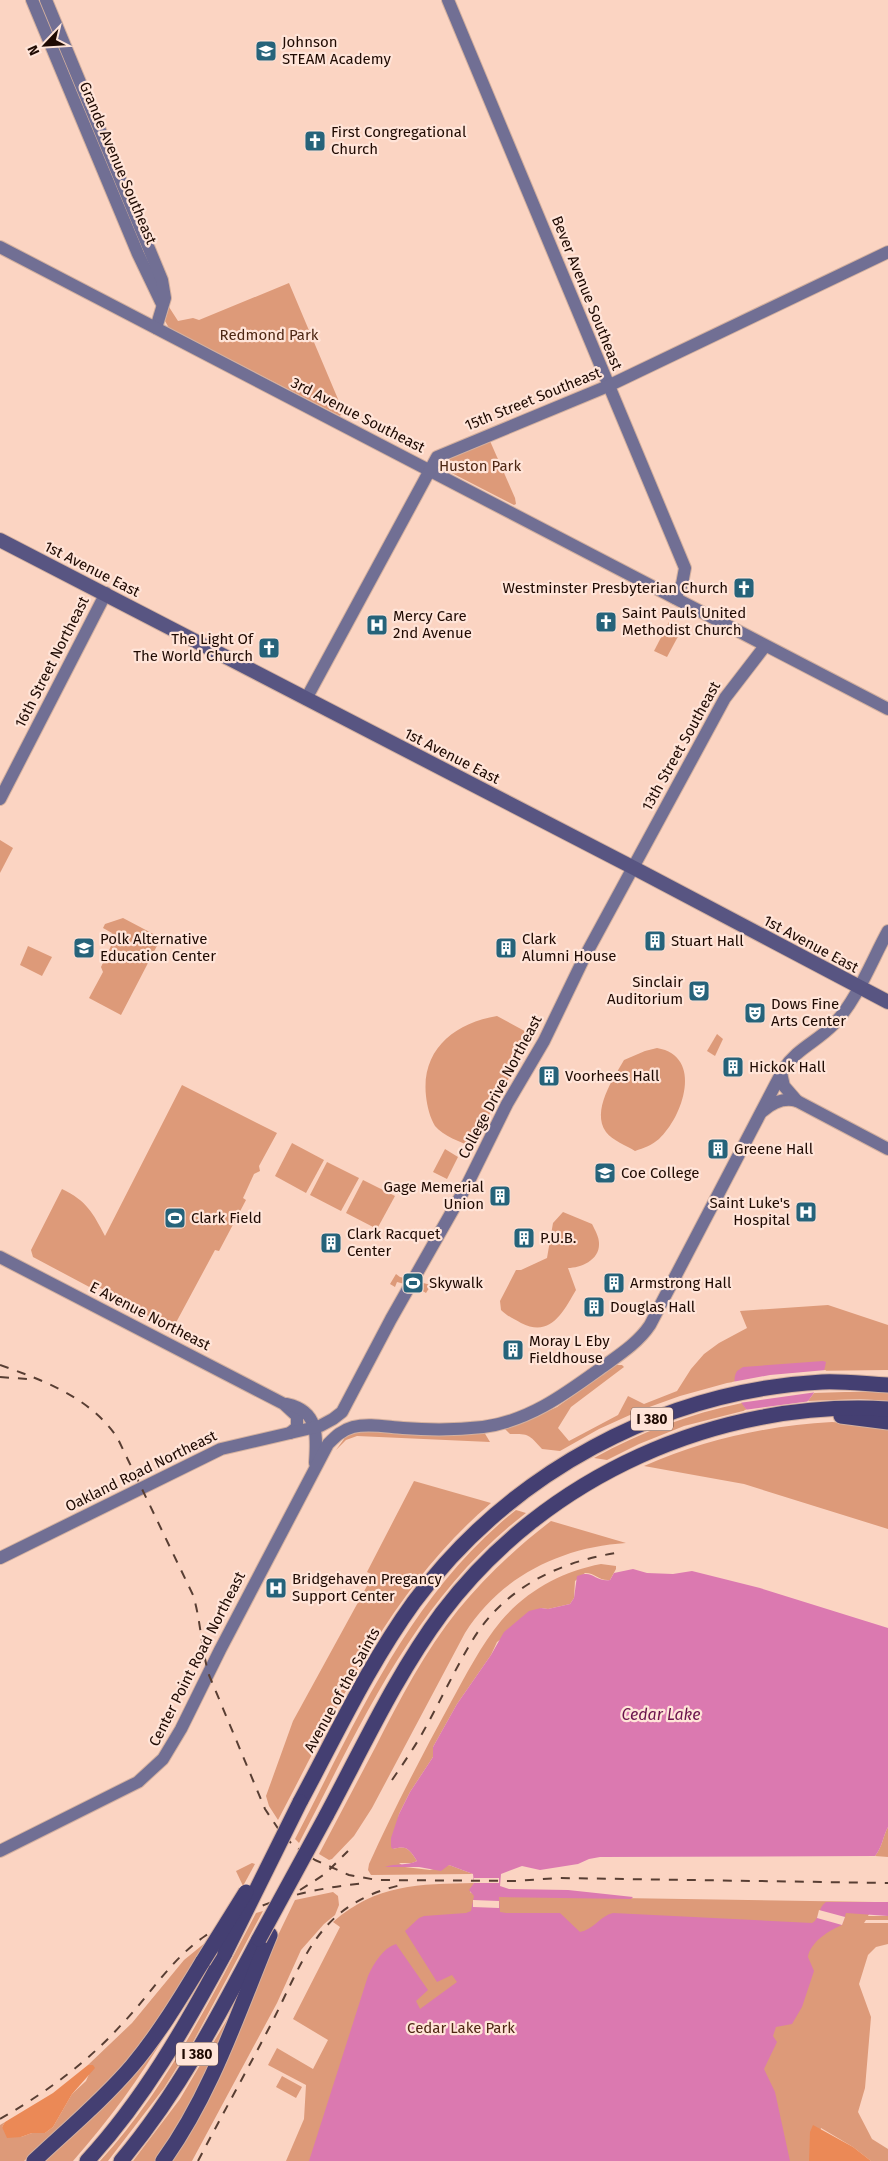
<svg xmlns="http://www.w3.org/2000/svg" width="888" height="2161" viewBox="0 0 888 2161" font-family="'Fira Sans',sans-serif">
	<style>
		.green { fill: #dd9a79 }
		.forest { fill: #eb8956 }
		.water { fill: #db79b0 }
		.pier { fill: #fbd4c2 }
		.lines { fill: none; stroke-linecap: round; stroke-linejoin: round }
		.secondary-casing { stroke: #d3b09f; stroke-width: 14 }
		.primary-casing { stroke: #d3b09f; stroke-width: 16 }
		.highway-casing { stroke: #d3b09f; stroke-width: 17 }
		.secondary { stroke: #716f94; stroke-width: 12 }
		.primary { stroke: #585582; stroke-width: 14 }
		.highway { stroke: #443f72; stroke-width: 15 }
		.rail { stroke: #583e33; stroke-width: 2; stroke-dasharray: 9 9; stroke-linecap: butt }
		.highway-bridge-casing { stroke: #d3b09f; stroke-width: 17; stroke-linecap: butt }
		.highway-bridge { stroke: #443f72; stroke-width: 15 }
		.labels { text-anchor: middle; stroke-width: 4.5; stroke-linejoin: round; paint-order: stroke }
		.shield { fill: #ffe4d8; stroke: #624b42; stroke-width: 1 }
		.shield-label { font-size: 14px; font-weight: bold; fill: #1f0a02 }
		.poi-label { font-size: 15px; fill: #1f0a02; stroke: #ffe4d8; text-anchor: start }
		.street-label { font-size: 15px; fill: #1f0a02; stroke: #ffe4d8 }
		.park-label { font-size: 15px; fill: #4e2713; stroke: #ffe4d8 }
		.water-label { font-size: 16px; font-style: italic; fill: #6a124b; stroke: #ffe4d8 }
	</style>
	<rect width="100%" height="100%" fill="#fbd4c2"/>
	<g class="green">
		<polygon points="289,283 343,411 340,416 169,328 165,321 169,307 178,321 193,318 199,320"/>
		<polygon points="490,441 515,498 516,504 514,505 440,467 442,461"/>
		<polygon points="669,622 682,629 667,657 654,651"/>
		<polygon points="0,840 13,848 0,873"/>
		<polygon points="123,918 161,938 121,1015 89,998 103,972 101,967 111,946 109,939 112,933 103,928 105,924"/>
		<polygon points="28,946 52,957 42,976 20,965"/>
		<path d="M497,1016L532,1035L472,1147C461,1142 443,1136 435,1126C430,1118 427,1106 426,1096C421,1050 454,1023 497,1016Z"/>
		<polygon points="717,1034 723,1039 715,1056 707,1051"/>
		<path d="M657,1048C704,1056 683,1117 659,1139C652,1145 644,1148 635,1151C627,1146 612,1140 606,1132C591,1111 613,1079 624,1060L645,1051Z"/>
		<path d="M182,1085L277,1133L259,1166L260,1171L254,1174L243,1198L246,1200L219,1251L215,1250L172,1330L97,1286L95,1290L33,1257L31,1250L62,1189C87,1201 93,1213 105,1236Z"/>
		<polygon points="292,1143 324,1160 306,1193 275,1176"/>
		<polygon points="445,1149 458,1157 447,1179 433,1172"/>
		<polygon points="327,1162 359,1178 341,1211 310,1195"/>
		<polygon points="363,1180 395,1196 377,1229 346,1213"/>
		<path d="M563,1212L592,1224C595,1230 599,1237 599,1243C600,1260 581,1268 568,1268L576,1290C563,1312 551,1338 521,1323C514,1319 507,1316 501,1310L500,1301L516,1270H521L547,1258L553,1223Z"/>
		<polygon points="396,1274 400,1277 431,1285 426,1293 416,1287 397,1282 395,1287 390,1284"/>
		<path d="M828,1305L888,1325V1370L804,1371L727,1383L680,1396L641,1410L599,1429L560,1451L542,1449C528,1434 530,1434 510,1434L504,1428L535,1417L557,1407L616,1365H622L624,1367L571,1407L558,1428L569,1441L618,1415L628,1396L644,1404L677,1391L691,1369L704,1354L719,1343L747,1328L740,1311Z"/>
		<polygon points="845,1392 888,1392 888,1401 860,1399 808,1401 814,1393"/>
		<path d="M742,1403L747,1410L684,1426L639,1444L607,1460L594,1458C641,1432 689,1414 742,1403Z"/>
		<path d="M832,1422L888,1426V1529L744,1484L644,1466C705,1439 766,1426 832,1422Z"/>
		<polygon points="364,1431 436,1436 484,1432 490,1442 357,1436 346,1440 336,1450 344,1439 344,1437 355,1432"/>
		<path d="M414,1481L491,1503C391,1588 338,1706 278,1820L269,1806L266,1796L293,1721L373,1575L367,1572Z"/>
		<path d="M516,1510L526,1513C415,1598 362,1723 299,1843L295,1839C356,1722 410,1594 516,1510Z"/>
		<path d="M551,1521L626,1543C561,1547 500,1577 465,1633L372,1808L354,1836L332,1859L329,1860L319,1854C338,1818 357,1782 376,1746C400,1699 425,1651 458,1610C485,1577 517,1547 551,1521Z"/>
		<path d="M601,1564L616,1566V1569L610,1580C598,1581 596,1573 585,1573L575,1581L574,1598L570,1604L548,1609L541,1608L497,1642L491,1655L457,1704L433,1747V1757L410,1792L399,1814L393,1849C407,1845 409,1849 417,1861L412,1863H399L405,1867L430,1870L449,1865L473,1874L371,1875L368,1870L369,1864C394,1809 422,1755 451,1702C466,1675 481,1645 501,1621C526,1591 563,1571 601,1564Z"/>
		<path d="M888,1827V1857L875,1856C882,1848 883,1836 888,1827Z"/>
		<polygon points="252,1863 255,1864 243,1886 236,1871"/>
		<path d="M474,1883L470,1892L473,1894L500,1896L875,1902L868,1916H888V1920H866L864,1923H888V1944L876,1947L868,1955L859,1984L871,2017L865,2088L858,2112L872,2139L888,2149V2161H871L853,2147L821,2128L811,2161H286L304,2119L306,2085L268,2065L277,2048L313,2069L328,2040L293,2019L340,1927L333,1922C376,1884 419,1884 474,1883Z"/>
		<polygon points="333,1892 338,1896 339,1905 335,1915 324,1924 301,1950 277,2003 192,2161 169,2161 295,1900"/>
		<path d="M263,1911L193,2042L164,2088L108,2161H100C166,2089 211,1999 256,1913Z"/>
		<polygon points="211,1938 179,1991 120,2071 24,2161 0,2161 0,2125 5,2122 2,2127 21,2137 32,2133 45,2133 53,2127 72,2094 86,2081 93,2065 88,2065 132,2023 184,1960"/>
		<polygon points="229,2016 231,2017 214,2059 159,2161 133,2161 180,2099"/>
		<path d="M167,2032C140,2078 109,2120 73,2161H43Z"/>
		<polygon points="282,2076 302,2087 296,2098 276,2087"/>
	</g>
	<g class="forest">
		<polygon points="88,2065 93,2065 95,2068 72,2094 53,2127 45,2133 32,2133 21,2137 7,2138 2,2127 5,2122 53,2093"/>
		<polygon points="813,2125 853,2147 871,2161 809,2161 810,2132"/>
	</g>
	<g class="water">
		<path d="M823,1361L826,1362C824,1375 815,1394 806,1403L748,1411C739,1403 730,1382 737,1371L743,1367Z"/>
		<path d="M633,1569L647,1573L673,1574L692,1571L760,1588L888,1628V1827C883,1836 882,1848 875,1856L600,1857L589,1859L578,1864L540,1870L522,1866L501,1874L500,1886L509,1889L568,1890L633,1897L631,1899L499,1897L500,1912L506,1913H560L580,1932C593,1930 600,1916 613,1913L812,1923C820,1919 818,1907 826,1902H888V1916L846,1913L842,1925C830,1930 810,1942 808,1957L814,1971L802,2007L792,2024L776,2027L773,2036L777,2042L764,2069L775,2092L790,2161H309L368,1976C374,1963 383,1948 396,1944L428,1990L416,2001L420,2009L457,1982L452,1975L437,1982L405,1931L419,1918L424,1916L466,1913L471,1911L474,1896L469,1890L474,1883L473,1874L449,1865L441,1871L419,1867H385C395,1863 407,1866 417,1861C409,1849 407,1845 393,1849L391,1847V1838L399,1814L410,1792L433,1757V1747L457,1704L491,1655L504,1632L529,1611L541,1608L548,1609L570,1604L574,1598L577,1576C594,1569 594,1582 610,1580L614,1573Z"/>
	</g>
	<g class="pier">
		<polygon points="826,1370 817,1392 739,1403 732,1382 770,1375"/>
		<polygon points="811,1401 807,1405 747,1413 744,1410"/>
		<rect x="474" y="1878" width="25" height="5"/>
		<polygon points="473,1900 499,1901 499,1908 473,1907"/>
		<polygon points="819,1910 845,1917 842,1925 817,1918"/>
	</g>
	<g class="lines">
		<g class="secondary-casing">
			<g id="secondary">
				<polyline points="32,0 138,254 161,302"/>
				<polyline points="46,0 162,280 165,298 156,328"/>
				<polyline points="448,0 685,568 682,584 675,598"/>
				<polyline points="0,247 888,709"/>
				<polyline points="306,699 437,457 608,386 888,252"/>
				<polyline points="0,799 106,593"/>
				<polyline points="781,1073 784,1086 797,1101 888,1149"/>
				<path d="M763,1111C772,1103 784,1097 797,1101"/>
				<polyline points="0,1257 284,1404 297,1416 297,1427 290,1433"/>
				<path d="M287,1404C319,1411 317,1436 315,1463"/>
				<polyline points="0,1558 221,1449 320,1426 333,1419 342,1412 391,1319 467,1185 507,1104 544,1041 584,958 725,698 765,646"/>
				<path d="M0,1851L138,1782L163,1759L181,1729L220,1650L328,1444C336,1436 342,1430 353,1427C369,1423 387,1427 403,1428C429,1430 457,1430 483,1427C529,1421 565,1394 601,1368C619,1355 638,1343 650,1325L783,1070C797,1048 817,1042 834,1024C857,1000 872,960 888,931"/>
			</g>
		</g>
		<g class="primary-casing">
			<polyline id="primary" points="0,540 634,868 888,1002"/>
		</g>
		<g class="highway-casing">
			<g id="highway">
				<polyline points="841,1416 888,1422"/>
				<path d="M300,1802C336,1735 369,1664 414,1602C510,1473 661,1391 822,1382C844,1381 866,1384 888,1385"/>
				<path d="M326,1816C363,1747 396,1675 442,1613C545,1476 718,1399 888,1409"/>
				<path d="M34,2161C67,2130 103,2100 132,2066C159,2034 181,1997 203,1961"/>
				<path d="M87,2161C144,2099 185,2027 225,1953"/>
				<path d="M121,2161C178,2093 218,2017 259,1939"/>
				<path d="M163,2161C212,2093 238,2012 270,1935"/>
			</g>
		</g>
		<use href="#secondary" class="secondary"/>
		<use href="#primary" class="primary"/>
		<use href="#highway" class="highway"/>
		<g class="rail">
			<path d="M0,1365C45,1381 89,1397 117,1437L193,1595C201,1621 201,1648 209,1675L265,1809L281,1833L293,1845L315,1860L349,1875L377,1880L516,1881L558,1878L888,1883"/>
			<polyline points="0,1377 27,1379"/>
			<path d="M392,1780C403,1764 414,1748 423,1732C440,1702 454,1671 472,1641C504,1587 562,1560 623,1552"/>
			<polyline points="300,1890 325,1874 348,1851"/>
			<path d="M0,2119C45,2093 87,2063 122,2024C150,1995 171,1959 205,1936C253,1902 310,1888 368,1883"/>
			<path d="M198,2161C221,2117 245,2074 268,2030C304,1962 315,1905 401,1885"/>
		</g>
		<g class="highway-bridge-casing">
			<g id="highway-bridge">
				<polyline points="259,1939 326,1816"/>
				<polyline points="225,1953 300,1802"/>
				<polyline points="203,1961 246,1892"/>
			</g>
		</g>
		<use href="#highway-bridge" class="highway-bridge"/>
	</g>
	<defs>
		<g id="school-square" transform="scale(1.125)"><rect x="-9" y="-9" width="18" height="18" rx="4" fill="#26637a" stroke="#ffe4d8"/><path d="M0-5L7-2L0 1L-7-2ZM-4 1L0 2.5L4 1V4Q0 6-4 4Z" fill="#fff"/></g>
		<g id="church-square" transform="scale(1.125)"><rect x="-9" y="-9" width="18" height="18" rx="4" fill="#26637a" stroke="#ffe4d8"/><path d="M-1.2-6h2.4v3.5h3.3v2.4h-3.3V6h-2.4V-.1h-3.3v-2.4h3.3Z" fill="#fff"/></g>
		<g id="hospital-square" transform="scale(1.125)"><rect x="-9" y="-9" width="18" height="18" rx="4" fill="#26637a" stroke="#ffe4d8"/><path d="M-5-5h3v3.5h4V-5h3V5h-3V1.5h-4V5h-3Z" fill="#fff"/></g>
		<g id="building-square" transform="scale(1.125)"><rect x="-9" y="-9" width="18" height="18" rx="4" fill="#26637a" stroke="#ffe4d8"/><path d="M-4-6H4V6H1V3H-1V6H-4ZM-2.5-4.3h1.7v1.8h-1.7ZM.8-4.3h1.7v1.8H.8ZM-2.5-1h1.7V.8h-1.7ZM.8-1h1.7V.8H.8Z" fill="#fff"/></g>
		<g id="theatre-square" transform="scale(1.125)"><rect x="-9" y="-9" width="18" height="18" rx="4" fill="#26637a" stroke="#ffe4d8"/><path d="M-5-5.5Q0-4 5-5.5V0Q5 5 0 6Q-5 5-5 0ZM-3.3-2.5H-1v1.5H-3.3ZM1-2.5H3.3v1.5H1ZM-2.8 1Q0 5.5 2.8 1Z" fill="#fff"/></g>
		<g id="university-square" transform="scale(1.125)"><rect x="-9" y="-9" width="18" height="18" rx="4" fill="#26637a" stroke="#ffe4d8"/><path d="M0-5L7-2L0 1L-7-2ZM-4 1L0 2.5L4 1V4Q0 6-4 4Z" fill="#fff"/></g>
		<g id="stadium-square" transform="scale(1.125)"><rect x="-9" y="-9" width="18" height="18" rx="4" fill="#26637a" stroke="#ffe4d8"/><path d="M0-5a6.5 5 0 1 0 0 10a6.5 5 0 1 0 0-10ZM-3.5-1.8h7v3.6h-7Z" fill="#fff"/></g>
	</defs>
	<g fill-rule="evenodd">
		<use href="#school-square" x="266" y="51"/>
		<use href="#church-square" x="315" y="141"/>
		<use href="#church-square" x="744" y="588"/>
		<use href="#church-square" x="606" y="622"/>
		<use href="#hospital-square" x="377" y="625"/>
		<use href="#church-square" x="269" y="648"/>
		<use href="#building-square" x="655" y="941"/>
		<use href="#school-square" x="84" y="948"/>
		<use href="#building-square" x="506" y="948"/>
		<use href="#theatre-square" x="699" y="991"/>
		<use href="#theatre-square" x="755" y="1013"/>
		<use href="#building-square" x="733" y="1067"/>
		<use href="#building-square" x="549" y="1076"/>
		<use href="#building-square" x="718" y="1149"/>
		<use href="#university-square" x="605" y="1173"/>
		<use href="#building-square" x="500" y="1196"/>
		<use href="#hospital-square" x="806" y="1212"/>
		<use href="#stadium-square" x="175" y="1218"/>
		<use href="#building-square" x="524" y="1238"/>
		<use href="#building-square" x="331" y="1243"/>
		<use href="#stadium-square" x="413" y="1283"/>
		<use href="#building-square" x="614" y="1283"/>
		<use href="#building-square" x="594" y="1307"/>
		<use href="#building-square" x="513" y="1350"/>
		<use href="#hospital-square" x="276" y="1588"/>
	</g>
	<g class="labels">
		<g class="shield">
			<rect x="631" y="1407.5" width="42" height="23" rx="4"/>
			<rect x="176" y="2042.5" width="42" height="23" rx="4"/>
		</g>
		<g class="shield-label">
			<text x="652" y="1424">I 380</text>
			<text x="197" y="2059">I 380</text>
		</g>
		<g class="poi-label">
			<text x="282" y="47">Johnson<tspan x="282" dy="17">STEAM Academy</tspan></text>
			<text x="331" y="137">First Congregational<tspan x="331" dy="17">Church</tspan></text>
			<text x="728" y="593" text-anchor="end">Westminster Presbyterian Church</text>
			<text x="622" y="618">Saint Pauls United<tspan x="622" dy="17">Methodist Church</tspan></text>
			<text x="393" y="621">Mercy Care<tspan x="393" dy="17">2nd Avenue</tspan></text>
			<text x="253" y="644" text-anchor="end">The Light Of<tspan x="253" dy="17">The World Church</tspan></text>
			<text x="100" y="944">Polk Alternative<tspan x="100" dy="17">Education Center</tspan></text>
			<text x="522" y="944">Clark<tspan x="522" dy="17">Alumni House</tspan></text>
			<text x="671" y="946">Stuart Hall</text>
			<text x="683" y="987" text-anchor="end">Sinclair<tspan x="683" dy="17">Auditorium</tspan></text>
			<text x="771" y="1009">Dows Fine<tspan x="771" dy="17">Arts Center</tspan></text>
			<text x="749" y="1072">Hickok Hall</text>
			<text x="565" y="1081">Voorhees Hall</text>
			<text x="734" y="1154">Greene Hall</text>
			<text x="621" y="1178">Coe College</text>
			<text x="484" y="1192" text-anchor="end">Gage Memerial<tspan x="484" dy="17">Union</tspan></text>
			<text x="790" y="1208" text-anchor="end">Saint Luke's<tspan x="790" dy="17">Hospital</tspan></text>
			<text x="191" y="1223">Clark Field</text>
			<text x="347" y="1239">Clark Racquet<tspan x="347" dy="17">Center</tspan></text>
			<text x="540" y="1243">P.U.B.</text>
			<text x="429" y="1288">Skywalk</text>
			<text x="630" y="1288">Armstrong Hall</text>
			<text x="610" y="1312">Douglas Hall</text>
			<text x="529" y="1346">Moray L Eby<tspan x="529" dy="17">Fieldhouse</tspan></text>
			<text x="292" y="1584">Bridgehaven Pregancy<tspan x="292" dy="17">Support Center</tspan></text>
		</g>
		<g class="street-label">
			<text transform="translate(118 163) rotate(67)" y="5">Grande Avenue Southeast</text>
			<text transform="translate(587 293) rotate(68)" y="5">Bever Avenue Southeast</text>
			<text transform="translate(533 399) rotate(-22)" y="5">15th Street Southeast</text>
			<text transform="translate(358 415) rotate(27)" y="5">3rd Avenue Southeast</text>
			<text transform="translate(92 569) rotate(27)" y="5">1st Avenue East</text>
			<text transform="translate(52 662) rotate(-63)" y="5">16th Street Northeast</text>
			<text transform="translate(681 746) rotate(-61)" y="5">13th Street Southeast</text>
			<text transform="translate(452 756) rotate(27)" y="5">1st Avenue East</text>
			<text transform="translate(811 944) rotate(28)" y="5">1st Avenue East</text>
			<text transform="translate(500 1087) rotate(-62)" y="5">College Drive Northeast</text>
			<text transform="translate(150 1316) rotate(27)" y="5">E Avenue Northeast</text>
			<text transform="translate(141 1471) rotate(-26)" y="5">Oakland Road Northeast</text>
			<text transform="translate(197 1659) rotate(-63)" y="5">Center Point Road Northeast</text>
			<text transform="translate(342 1690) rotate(-61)" y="5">Avenue of the Saints</text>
		</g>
		<g class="park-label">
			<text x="269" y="340">Redmond Park</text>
			<text x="480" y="471">Huston Park</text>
			<text x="461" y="2033">Cedar Lake Park</text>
		</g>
		<g class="water-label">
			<text x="661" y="1720">Cedar Lake</text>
		</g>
	</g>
	<g transform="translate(45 45) rotate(245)" stroke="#ffe4d8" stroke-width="4" paint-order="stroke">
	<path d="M0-4L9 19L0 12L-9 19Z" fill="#1f0a02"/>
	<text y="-8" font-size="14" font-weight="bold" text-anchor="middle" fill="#1f0a02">N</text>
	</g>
</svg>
